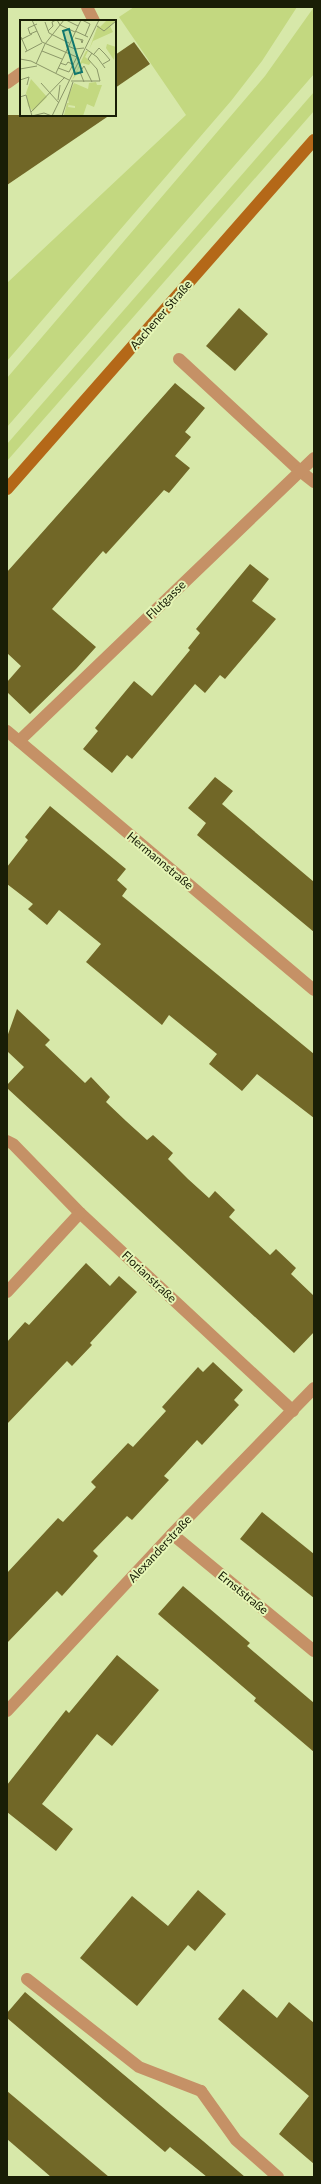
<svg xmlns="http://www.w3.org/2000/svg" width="321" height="2184" viewBox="0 0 321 2184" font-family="Lato,sans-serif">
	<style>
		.green { fill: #c3d880 }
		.building { fill: #716727 }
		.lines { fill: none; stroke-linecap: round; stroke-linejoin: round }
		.service { stroke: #c59166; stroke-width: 12 }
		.minor { stroke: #c59166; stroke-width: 12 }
		.secondary { stroke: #b46818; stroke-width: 12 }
		.labels { text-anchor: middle; stroke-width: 4; stroke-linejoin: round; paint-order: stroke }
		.street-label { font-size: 12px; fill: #191e06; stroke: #e5f5b6 }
		.inset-road { fill: none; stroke: #8b9768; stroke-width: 1 }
		.view { fill: #0f766e; fill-opacity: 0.15; stroke: #0f766e; stroke-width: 2 }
		.inset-edge { fill: none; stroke: #191e06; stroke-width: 2 }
	</style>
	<rect width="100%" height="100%" fill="#d7e8a9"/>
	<g class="green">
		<polygon points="134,7 297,7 262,61 231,101 7,361 7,283 186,115 119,17"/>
		<polygon points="314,7 314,74 7,427 7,378 265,76"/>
		<polygon points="314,92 314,111 7,461 7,444"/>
	</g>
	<g class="building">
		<polygon points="134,42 150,64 115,88 115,55"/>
		<polygon points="7,115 110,115 7,185"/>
		<polygon points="239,308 268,334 235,371 206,346"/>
		<polygon points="175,383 205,408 185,432 191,437 175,456 190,468 169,493 164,490 106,554 103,551 52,609 96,647 76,669 30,714 7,692 7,682 21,666 7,653 7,572"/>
		<polygon points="250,564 269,579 252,601 276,619 225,679 220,675 205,693 195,684 132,759 127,755 112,773 83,749 98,731 95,728 134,681 152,696 190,650 188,648 200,633 196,629"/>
		<polygon points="215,777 233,791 222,804 314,882 314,932 197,835 206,823 188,808"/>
		<polygon points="50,806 126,869 117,880 127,889 122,896 314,1054 314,1118 257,1074 242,1091 209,1064 217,1054 169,1015 162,1025 86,962 101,944 59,910 47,925 28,909 33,904 7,884 7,867 28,840 25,837"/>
		<polygon points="17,1009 50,1040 45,1045 85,1083 91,1077 110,1097 106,1102 126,1121 147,1140 153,1135 173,1153 168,1159 188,1179 209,1198 215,1191 235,1210 229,1217 270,1255 276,1249 296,1268 291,1274 314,1296 314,1332 294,1353 7,1088 7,1085 24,1067 7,1051 7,1037"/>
		<polygon points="86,1263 110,1286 119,1276 137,1292 90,1343 92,1345 72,1366 67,1361 7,1424 7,1342 25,1322 29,1325"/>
		<polygon points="213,1362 243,1390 234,1400 239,1405 202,1445 197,1440 164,1476 169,1480 132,1520 127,1516 93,1551 98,1556 62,1596 57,1591 7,1643 7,1573 58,1518 63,1522 96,1487 91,1482 128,1443 133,1447 166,1411 162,1407 198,1367 203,1372"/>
		<polygon points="262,1512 314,1554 314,1598 240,1539"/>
		<polygon points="183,1586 250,1643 247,1646 314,1703 314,1752 254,1701 256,1698 158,1614"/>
		<polygon points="117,1655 159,1690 112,1746 97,1734 42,1804 73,1829 56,1851 7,1812 7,1785 66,1710 69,1713"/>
		<polygon points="198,1890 226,1914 195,1951 188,1945 137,2006 80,1958 132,1896 168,1926"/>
		<polygon points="243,1989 277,2018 289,2002 314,2023 314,2164 279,2134 309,2096 218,2019"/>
		<polygon points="25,1992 203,2141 245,2177 207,2177 170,2147 165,2152 7,2018 7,2013"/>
		<polygon points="7,2091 109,2177 51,2177 7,2139"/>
	</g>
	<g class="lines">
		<g class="service">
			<polyline points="179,359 300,471"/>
			<polyline points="27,1979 139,2067 201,2091"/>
		</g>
		<g class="minor">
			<polyline points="87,7 94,21"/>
			<polyline points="7,83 21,73"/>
			<polyline points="300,471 314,482"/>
			<polyline points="7,731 314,990"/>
			<polyline points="19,741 314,458"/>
			<polyline points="7,1141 13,1144 80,1213 293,1411"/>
			<polyline points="7,1292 80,1213"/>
			<polyline points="172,1534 314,1651"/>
			<polyline points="7,1711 172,1534 314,1388"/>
			<polyline points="201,2091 236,2140 278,2177"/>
		</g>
		<polyline class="secondary" points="7,489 314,140"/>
	</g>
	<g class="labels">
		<g class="street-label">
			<text transform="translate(161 315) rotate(-49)" y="4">Aachener Straße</text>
			<text transform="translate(166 600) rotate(-44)" y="4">Flutgasse</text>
			<text transform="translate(160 861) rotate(40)" y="4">Hermannstraße</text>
			<text transform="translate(149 1277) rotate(43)" y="4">Florianstraße</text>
			<text transform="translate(160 1549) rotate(-47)" y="4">Alexanderstraße</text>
			<text transform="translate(243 1593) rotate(39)" y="4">Ernststraße</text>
		</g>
	</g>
	<g transform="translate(20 20)">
		<rect width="96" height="96" fill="#d7e8a9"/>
		<path d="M87,0H96L90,6L93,12L73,21L69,30L78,5L80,7ZM87,24L96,27L94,40L86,28ZM66,31H68L65,37L71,42L69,45L62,43L57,51L59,52L52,60ZM11,59L27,77L13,91L8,86L6,73ZM76,62L77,65H82L74,87L67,84L63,96L44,95L47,83H49L48,87L55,88V86L49,85L48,77L54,63L68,69L69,63Z" fill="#c3d880"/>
		<path class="inset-road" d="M12,0L22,22L59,38M37,0L40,5L55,12M46,0L58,6M62,0L70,4L65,16M25,2L29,13L49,23M77,6L84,11L96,1M17,11L10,14L8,8L17,4M28,11L33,6L32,2L36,0M55,11L68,17M1,17L7,31M55,18L63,20L62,23L61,20M0,20L12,14M48,26L55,29L64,28M66,29L77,37L85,48M22,31L42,39M5,32L22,23M74,34L79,28L85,34L90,40L83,44M0,39L11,41L49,60M40,43L46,45L48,42L54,45M16,44L25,24L44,0M38,48L49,52L57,37M0,49L17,46M36,53L61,0M0,60L9,57L7,65M51,61H80L77,49L68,39L72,33M64,62L60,52L64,46L72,62M21,63L39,83M0,77L6,75L12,96M38,80L40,65M11,92L45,57M12,96L24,93L32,96M32,96L79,0M42,96L53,62"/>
		<path class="view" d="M49,9L62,52L55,54L43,11Z"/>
		<rect width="96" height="96" class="inset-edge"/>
	</g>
	<rect width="321" height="2184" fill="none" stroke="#191e06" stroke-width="16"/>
</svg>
